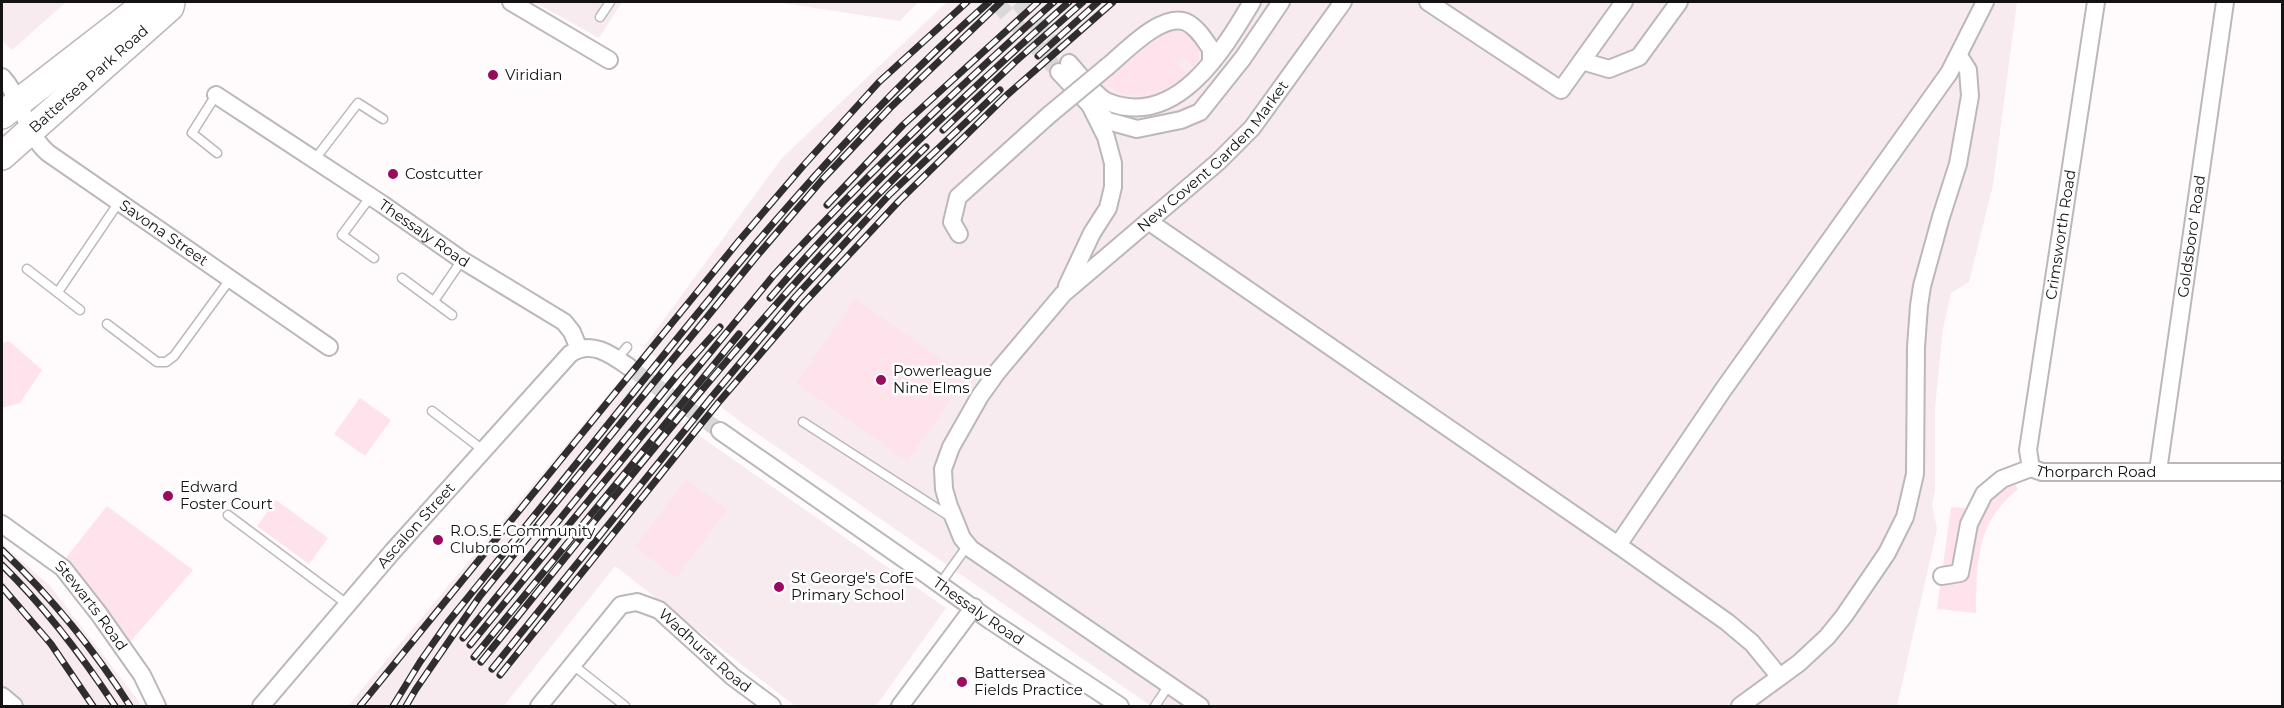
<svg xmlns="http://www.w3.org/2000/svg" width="2284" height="708" viewBox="0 0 2284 708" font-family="Montserrat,sans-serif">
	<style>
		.built { fill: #f7ebef }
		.green { fill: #fee3ed }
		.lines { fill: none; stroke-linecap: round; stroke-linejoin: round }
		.minor-tunnel { stroke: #dcd7d9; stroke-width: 16; stroke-dasharray: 16 8; stroke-linecap: butt }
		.service-casing { stroke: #bcb8b9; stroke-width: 11 }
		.minor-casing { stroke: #bcb8b9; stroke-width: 20 }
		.trunk-casing { stroke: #bcb8b9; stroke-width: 30 }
		.service { stroke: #fff; stroke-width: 8 }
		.minor { stroke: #fff; stroke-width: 16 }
		.trunk { stroke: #fff; stroke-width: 27 }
		.rail-casing { stroke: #302d2f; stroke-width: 7 }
		.rail { stroke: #fff; stroke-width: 4.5; stroke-dasharray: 14; stroke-linecap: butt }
		.minor-bridge-casing { stroke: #bcb8b9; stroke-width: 20; stroke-linecap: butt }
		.minor-bridge { stroke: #fff; stroke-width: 16 }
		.poi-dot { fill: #990b5e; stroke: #fff; stroke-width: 2 }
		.labels { text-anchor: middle; stroke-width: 5; stroke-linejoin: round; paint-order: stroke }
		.poi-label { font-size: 15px; fill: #141213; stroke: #fff; text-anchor: start }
		.street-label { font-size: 15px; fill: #141213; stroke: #fff }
	</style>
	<rect width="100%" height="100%" fill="#fffafc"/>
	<g class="built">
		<polygon points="2,2 66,2 12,50 2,40"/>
		<polygon points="534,2 622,2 599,38"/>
		<polygon points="776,2 918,2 900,21"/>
		<polygon points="947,2 2017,2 1993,185 1969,282 1951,293 1943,328 1935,407 1935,491 1932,505 1937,529 1897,706 1151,706 745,425 643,348 782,158"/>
		<polygon points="621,379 711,444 946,608 876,706 795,706 615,566 504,706 348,706"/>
		<polygon points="2,544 50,586 142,706 2,706"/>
	</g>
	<g class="green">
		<path d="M1169,29C1181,30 1192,33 1196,46L1199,47V58L1194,67L1182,58L1177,63L1188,72C1165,93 1139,104 1109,87L1107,89L1102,85L1160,34Z"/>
		<polygon points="855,299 967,377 907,461 796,383"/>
		<polygon points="9,341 42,370 20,403 2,408 2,343"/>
		<polygon points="360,398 391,420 365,456 334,434"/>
		<path d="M2007,469L2018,489C1975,524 1977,561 1976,613L1937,609L1951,507L1966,508L1980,488Z"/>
		<polygon points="686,479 727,510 676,578 635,547"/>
		<polygon points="276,500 328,538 309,564 257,526"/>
		<polygon points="107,506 193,570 129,643 62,563"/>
	</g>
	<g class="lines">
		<g class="minor-tunnel">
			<polyline points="996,2 1059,72"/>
			<polyline points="1018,2 1069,63"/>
			<polyline points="629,367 720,431"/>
		</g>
		<g class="service-casing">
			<g id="service">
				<polyline points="600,17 610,2"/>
				<polyline points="216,95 192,133 217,153"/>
				<polyline points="315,159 358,103 383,119"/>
				<polyline points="371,196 342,235 374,258"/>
				<polyline points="27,269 80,310"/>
				<polyline points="402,278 452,315"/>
				<polyline points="58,292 119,202"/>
				<polyline points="434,301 462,260"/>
				<polyline points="107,324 157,362 166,362 174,356 231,278"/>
				<polyline points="617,359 627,347"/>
				<polyline points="432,411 483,450"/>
				<polyline points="803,422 952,518"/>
				<polyline points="228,515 347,604"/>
				<polyline points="940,584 968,545"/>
				<polyline points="573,665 625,706"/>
				<polyline points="1155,706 1169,685"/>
			</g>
		</g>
		<g class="minor-casing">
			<g id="minor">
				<polyline points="511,2 609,60"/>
				<polyline points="1428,2 1561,90 1624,2"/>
				<polyline points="1582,61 1609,69 1639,57 1679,2"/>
				<path d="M1069,63C1078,73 1096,97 1108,102C1176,129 1223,51 1252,2"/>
				<path d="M1108,66C1125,52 1162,12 1186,22C1197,27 1204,39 1211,49V62"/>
				<polyline points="1059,72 1090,105 1106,137 1113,163 1113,187 1108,208 1092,233 1067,286"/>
				<path id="s1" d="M2,77C24,101 24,132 48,153L329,347"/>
				<path id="s2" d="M216,95L382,204L462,260L564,322L572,332L579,349"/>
				<polyline points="1090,105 1108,121 1137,129 1181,120 1200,112 1243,58 1281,2"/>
				<polyline points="1148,221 1618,545 1727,622 1752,643 1779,676"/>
				<polyline points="959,234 952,222 958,197 1049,115"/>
				<path id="s3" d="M720,431L924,573L991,621L1120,706"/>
				<path id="s4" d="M2031,468L2028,450L2096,2"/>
				<path id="s5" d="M2158,471L2225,2"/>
				<path id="s6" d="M2,524L63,568L99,614L142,675L157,706"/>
				<polyline points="1618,545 1723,390 1949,73 1985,2"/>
				<path id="s7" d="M1942,576L1960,573L1969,524L1984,494L2002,479L2031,468L2042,472H2282"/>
				<polyline points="2,696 14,706"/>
				<path id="s8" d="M261,706L393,551L570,354C591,339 612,355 629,367"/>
				<path id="s9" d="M539,706L621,605L637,602L659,610L733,677L772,706"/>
				<polyline points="900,706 974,607"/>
				<path id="s10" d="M1200,706L971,549L962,538L949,506L944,489L943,469L951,447L980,396L998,371L1063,294L1218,162L1252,128L1343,2"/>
				<polyline points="1740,706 1799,663 1827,637 1844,616 1887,553 1905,517 1915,474 1916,347 1919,306 1922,286 1941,217 1958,164 1970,96 1968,70 1959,56"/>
			</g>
		</g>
		<g class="trunk-casing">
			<g id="trunk">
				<polyline points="2,115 148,2"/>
				<path id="s11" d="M2,156L170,7L171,2"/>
			</g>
		</g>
		<use href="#service" class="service"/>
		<use href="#minor" class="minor"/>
		<use href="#trunk" class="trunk"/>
		<g class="rail-casing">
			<g id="rail">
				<polyline points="1038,56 1098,2"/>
				<polyline points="943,130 1015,62 1083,2"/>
				<polyline points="827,205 903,125 1038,2"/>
				<path d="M770,298C861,191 964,95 1069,2"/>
				<path d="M2,550C51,597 94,649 130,706"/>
				<path d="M2,565C45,607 82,656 115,706"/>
				<polyline points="2,587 51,644 93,706"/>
				<polyline points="463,638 678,374 720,327"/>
				<path d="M470,645L773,276C862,179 956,89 1054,2"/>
				<polyline points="474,657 739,334"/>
				<path d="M481,662C623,487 763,304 926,147"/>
				<polyline points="492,669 710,399 796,296 890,194 1000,90"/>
				<polyline points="500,675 718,403 804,303 899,201 1007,95 1113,2"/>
				<polyline points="360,706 738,242 803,166 879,82 967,2"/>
				<path d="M393,706L420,662L448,622C496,562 545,503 593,443C718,287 839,134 989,2"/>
				<polyline points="406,706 416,689 480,596 756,257 822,180 890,108 1001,2"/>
			</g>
		</g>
		<use href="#rail" class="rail"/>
		<g class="minor-bridge-casing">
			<polyline id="minor-bridge" points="1049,115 1108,66"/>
		</g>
		<use href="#minor-bridge" class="minor-bridge"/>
	</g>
	<g class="poi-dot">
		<circle cx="493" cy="75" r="6"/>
		<circle cx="393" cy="174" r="6"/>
		<circle cx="881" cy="380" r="6"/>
		<circle cx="168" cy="496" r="6"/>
		<circle cx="438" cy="540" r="6"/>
		<circle cx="779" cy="587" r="6"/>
		<circle cx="962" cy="682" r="6"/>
	</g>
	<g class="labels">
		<g class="poi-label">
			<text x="505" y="80">Viridian</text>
			<text x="405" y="179">Costcutter</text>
			<text x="893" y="376">Powerleague<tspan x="893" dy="17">Nine Elms</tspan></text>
			<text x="180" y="492">Edward<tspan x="180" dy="17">Foster Court</tspan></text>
			<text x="450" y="536">R.O.S.E Community<tspan x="450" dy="17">Clubroom</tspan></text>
			<text x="791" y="583">St George's CofE<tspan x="791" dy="17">Primary School</tspan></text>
			<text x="974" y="678">Battersea<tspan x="974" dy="17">Fields Practice</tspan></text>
		</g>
		<g class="street-label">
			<text dy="5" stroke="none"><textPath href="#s11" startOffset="116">Battersea Park Road</textPath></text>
			<text dy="5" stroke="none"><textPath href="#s10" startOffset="782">New Covent Garden Market</textPath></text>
			<text dy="5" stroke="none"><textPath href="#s1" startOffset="230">Savona Street</textPath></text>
			<text dy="5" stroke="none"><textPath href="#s2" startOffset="250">Thessaly Road</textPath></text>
			<text dy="5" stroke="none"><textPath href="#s4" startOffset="236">Crimsworth Road</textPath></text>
			<text dy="5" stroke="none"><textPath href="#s5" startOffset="237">Goldsboro' Road</textPath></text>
			<text dy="5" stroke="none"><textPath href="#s7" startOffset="222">Thorparch Road</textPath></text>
			<text dy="5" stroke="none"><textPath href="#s8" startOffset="238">Ascalon Street</textPath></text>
			<text dy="5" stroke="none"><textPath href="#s6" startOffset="122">Stewarts Road</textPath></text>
			<text dy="5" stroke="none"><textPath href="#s3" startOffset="315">Thessaly Road</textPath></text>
			<text dy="5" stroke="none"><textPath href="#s9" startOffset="231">Wadhurst Road</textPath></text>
		</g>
	</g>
	<rect width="2284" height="708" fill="none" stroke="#141213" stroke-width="6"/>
</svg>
